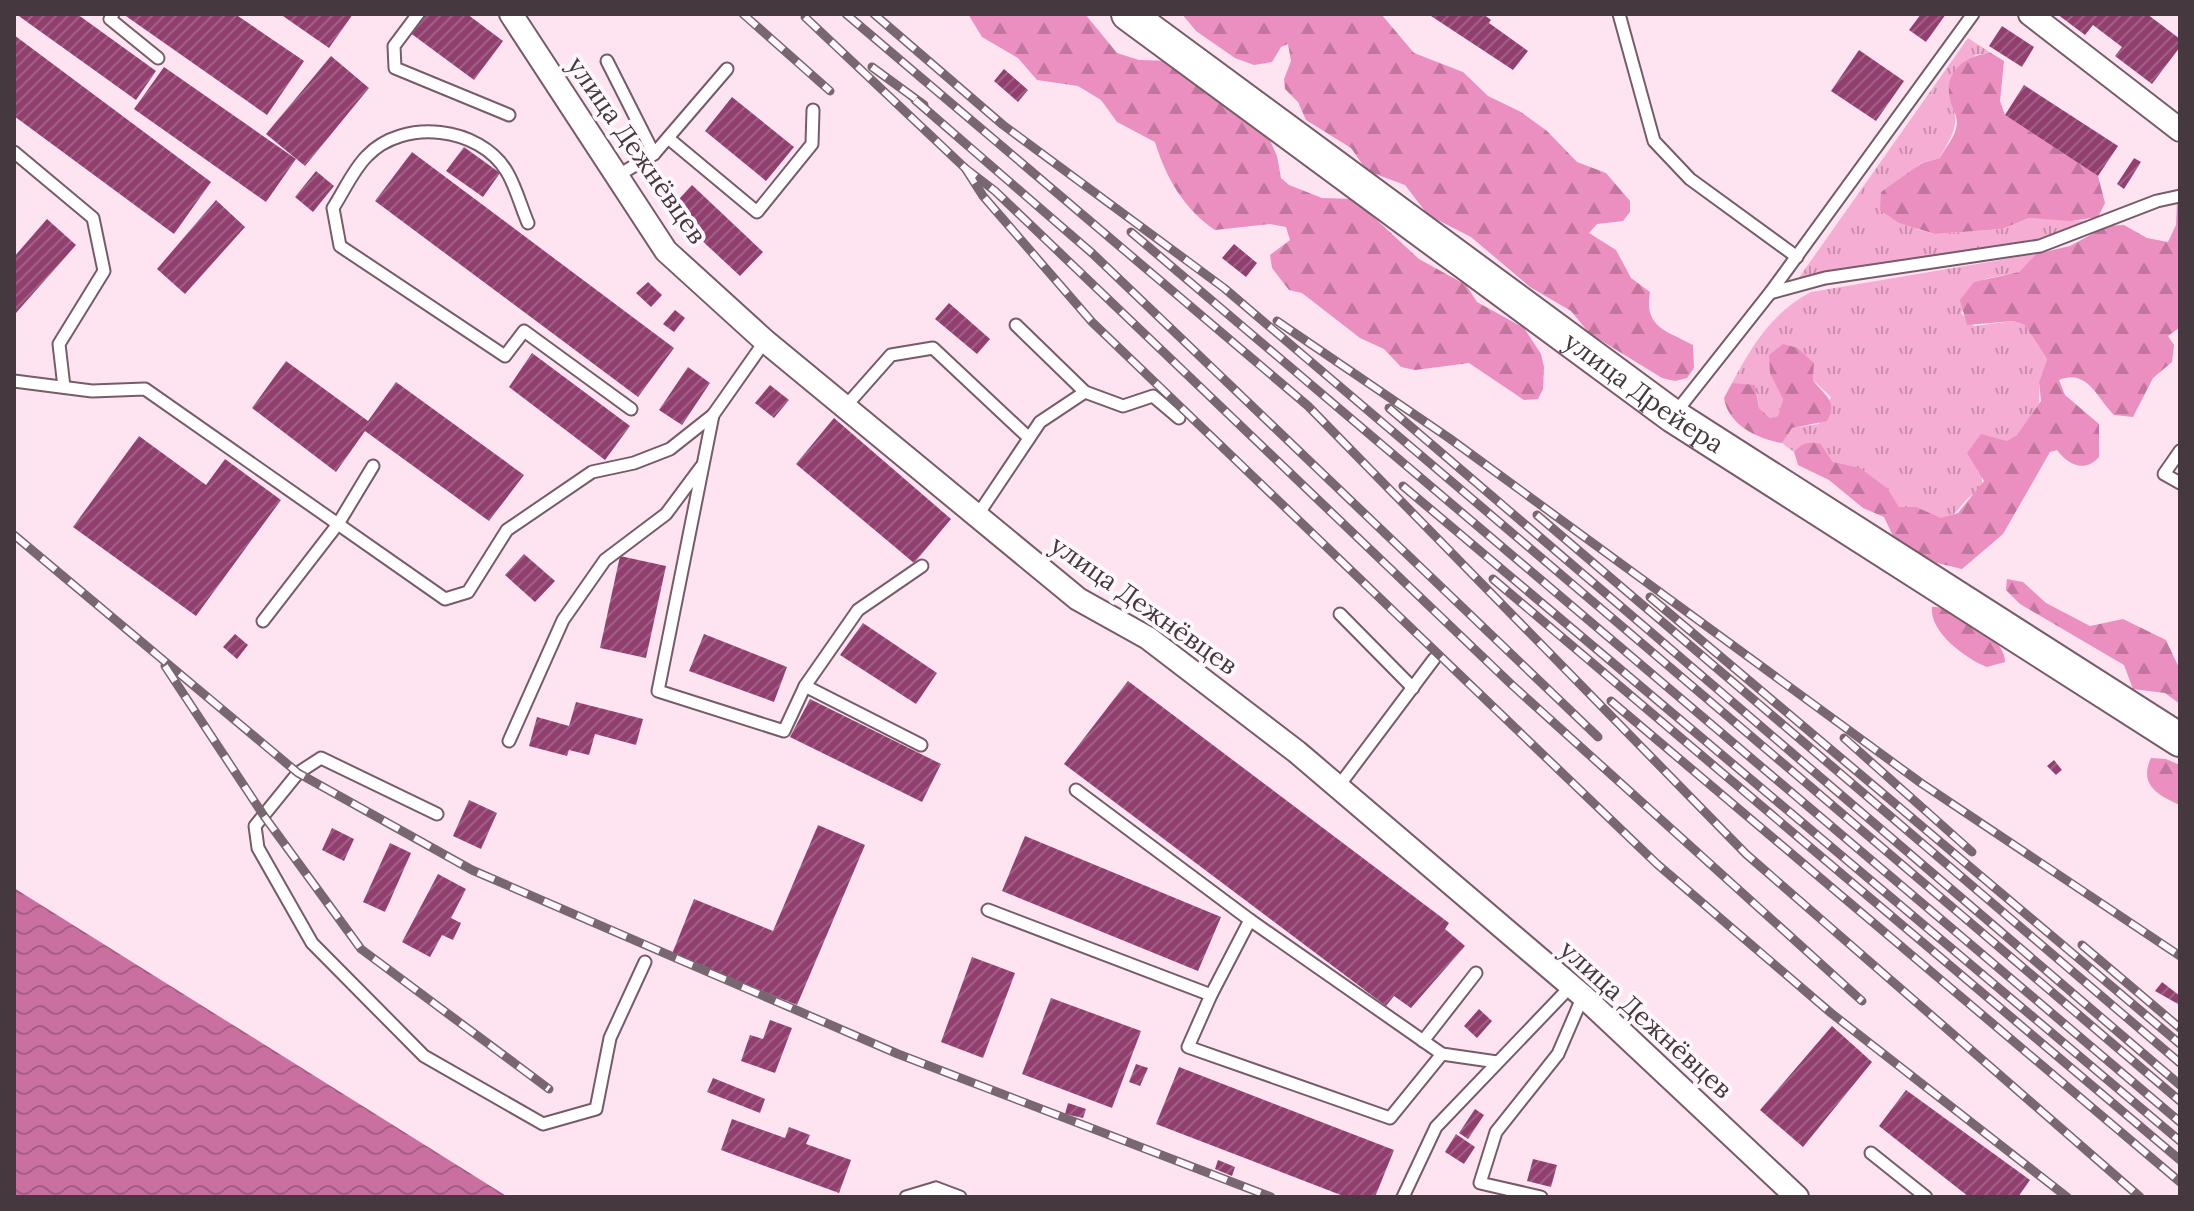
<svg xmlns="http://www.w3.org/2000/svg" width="2194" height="1211" viewBox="0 0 2194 1211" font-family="Lora,serif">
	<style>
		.grass { fill: url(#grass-tufts) }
		.forest { fill: url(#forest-firs) }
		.water { fill: url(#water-waves) }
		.building { fill: url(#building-hatch) }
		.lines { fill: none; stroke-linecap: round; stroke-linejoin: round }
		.service-casing { stroke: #775b69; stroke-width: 15 }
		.minor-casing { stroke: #775b69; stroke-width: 26 }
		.secondary-casing { stroke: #775b69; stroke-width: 36 }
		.service { stroke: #fff; stroke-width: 11 }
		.minor { stroke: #fff; stroke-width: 22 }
		.secondary { stroke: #fff; stroke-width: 32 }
		.rail-casing { stroke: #786770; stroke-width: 9 }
		.rail { stroke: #fef7fb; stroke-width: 6; stroke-dasharray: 18; stroke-linecap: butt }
		.labels { text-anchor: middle; stroke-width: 8; stroke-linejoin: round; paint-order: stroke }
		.street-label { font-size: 26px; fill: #45383f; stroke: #fef7fb }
	</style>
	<defs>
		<pattern id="grass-tufts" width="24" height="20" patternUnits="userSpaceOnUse" patternTransform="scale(2)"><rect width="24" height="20" fill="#f6add3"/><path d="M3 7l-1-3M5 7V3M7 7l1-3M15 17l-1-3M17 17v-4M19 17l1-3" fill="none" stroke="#c98ead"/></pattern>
		<pattern id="forest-firs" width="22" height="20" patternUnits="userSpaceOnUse" patternTransform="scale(2)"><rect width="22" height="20" fill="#eb8fc0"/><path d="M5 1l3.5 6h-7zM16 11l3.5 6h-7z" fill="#c0769d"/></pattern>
		<pattern id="water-waves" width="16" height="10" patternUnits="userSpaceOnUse" patternTransform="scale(2)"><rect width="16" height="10" fill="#c970a1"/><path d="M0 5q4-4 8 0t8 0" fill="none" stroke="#a55d85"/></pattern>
		<pattern id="building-hatch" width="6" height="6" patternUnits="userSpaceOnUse" patternTransform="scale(2)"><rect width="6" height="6" fill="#923f6f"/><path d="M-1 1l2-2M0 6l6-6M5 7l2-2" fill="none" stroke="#9f6084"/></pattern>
	</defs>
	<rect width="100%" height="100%" fill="#fee4f1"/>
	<g class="grass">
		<path d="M1968,38L1991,53L1975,55L1950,100C1962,126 1951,135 1940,158L1921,163L1903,179L1917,229L1935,234L2002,229L2029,218L2090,221L2037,239L1798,279Z"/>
		<path d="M2036,254L2019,272L1985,279L1961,313L1974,326L2013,321L2025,325L2047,359L2039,382V407L2017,435L1977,471L1982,475V487C1978,492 1971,495 1967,499C1955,512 1951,524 1930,516C1918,510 1913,507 1899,507L1883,485L1833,462L1821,444L1809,443L1794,452L1782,443L1791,428L1819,424L1831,397L1813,380L1814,363L1798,348L1780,390L1783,399L1778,416L1770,418L1759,408L1757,393L1732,383C1752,346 1772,312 1811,292Z"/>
	</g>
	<g class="forest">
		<path d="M968,14H1085L1117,53L1139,60L1175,61L1268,136L1277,156L1281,178L1289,185L1322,198L1354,199L1419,259L1466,285L1477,302L1524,328L1541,354L1544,367L1543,389L1538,399L1524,400L1469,363L1415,370L1401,367L1384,349L1360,338L1302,293L1289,290L1272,268L1270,255L1290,240L1286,227L1270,224L1215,230C1184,209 1166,178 1155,142L1117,122L1101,100L1078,86L1037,80L1018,58L982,37Z"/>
		<path d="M1182,14H1381L1414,53L1463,72L1488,96L1521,112L1547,131L1577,162L1606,173L1630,201V212L1623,221L1597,224L1589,233L1616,250L1631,278L1650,292C1644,327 1665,330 1693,345L1694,368L1687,378L1675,381L1662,378L1589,333L1571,311L1530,287L1471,237L1428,215L1405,185L1367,171L1351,148L1306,120L1298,102L1285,89L1284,79L1291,61L1288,44L1281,47L1272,62L1254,65L1235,58L1196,31Z"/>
		<path d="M1991,53L2004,61L2000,101L2005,115L2098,176L2105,203L2098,217L2071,221L2029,218L2002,229L1935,234L1899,223L1880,210L1881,192L1922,163L1940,158C1946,146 1956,137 1957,123C1957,114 1951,107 1950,99C1943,71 1967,55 1991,53Z"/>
		<path d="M2177,200H2180V327L2168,336L2174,345L2172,362L2153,378L2133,417L2114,415C2098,400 2088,368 2059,380L2065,395L2099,424V457C2085,473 2068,465 2057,450L2050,452L2003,534L1962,569L1937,563L1895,540L1884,517L1863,508L1829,480L1798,465L1794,452C1802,443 1809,441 1821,444L1833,462L1860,468L1887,488L1899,507H1916L1941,518L1958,513L1984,481L1967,453L1981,434L2007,441L2017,435L2041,401L2039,382L2047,359L2025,325L2013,321L1967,325L1960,300L1974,282L2019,272L2036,254L2070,246L2107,226L2124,225L2147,238L2168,242L2176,225Z"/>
		<path d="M1783,344L1798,348L1814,363L1813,380C1823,395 1839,400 1827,421L1792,428L1782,443C1758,439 1728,425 1724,398L1732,383L1755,385L1759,408L1770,418L1778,416L1783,399L1770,373L1769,355Z"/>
		<polygon points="2007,579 2023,582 2046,603 2090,626 2123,619 2166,640 2180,670 2180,704 2165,693 2133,689 2124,665 2020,604 2006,590"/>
		<path d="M1932,607C1955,606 2005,637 2005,662L1987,667C1966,659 1929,632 1932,607Z"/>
		<path d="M2151,758L2166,759L2180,765V805C2159,796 2138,785 2151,758Z"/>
	</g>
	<polygon class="water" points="14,888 508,1197 14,1197"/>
	<g class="building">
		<polygon points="16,14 77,14 156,71 136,100"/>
		<polygon points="123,14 235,14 304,61 267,115"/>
		<polygon points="280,14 353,14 329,48"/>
		<polygon points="422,14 467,14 503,41 474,80 409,32"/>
		<polygon points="1428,14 1483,14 1491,20 1489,23 1528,51 1513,70"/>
		<polygon points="1921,14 1946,14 1926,42 1909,30"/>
		<polygon points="2057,14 2147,14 2180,39 2180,47 2152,84 2115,56 2122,47 2093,25 2085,35"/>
		<polygon points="2002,26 2034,47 2022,67 1989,46"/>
		<polygon points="14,35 211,182 174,234 14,116"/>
		<polygon points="1859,50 1904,81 1876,121 1831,91"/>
		<polygon points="331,56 369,88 305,166 266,134"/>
		<polygon points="164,67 296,159 266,202 134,109"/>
		<polygon points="1004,69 1028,90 1018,102 994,81"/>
		<polygon points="2024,85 2118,146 2098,176 2005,115"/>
		<polygon points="732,97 794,147 766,181 705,131"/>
		<polygon points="464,147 500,173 483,197 446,171"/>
		<polygon points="412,152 674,348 638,397 375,201"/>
		<polygon points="2134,158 2141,162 2124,189 2117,184"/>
		<polygon points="316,171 334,186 313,212 295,197"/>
		<polygon points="692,185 763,252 740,276 669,210"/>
		<polygon points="216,200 245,227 185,294 157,269"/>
		<polygon points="47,219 76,245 16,313 14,257"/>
		<polygon points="1234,244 1257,263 1246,277 1222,258"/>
		<polygon points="648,282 662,295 651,307 636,293"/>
		<polygon points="949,303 990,339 977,354 935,319"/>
		<polygon points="675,310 685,318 674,332 663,324"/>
		<polygon points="532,353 630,426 605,460 509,387"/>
		<polygon points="286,361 368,421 396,382 524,475 489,521 365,431 336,472 252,408"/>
		<polygon points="688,367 710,383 682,425 659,410"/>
		<polygon points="770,385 789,400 774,418 755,403"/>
		<polygon points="834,418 951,519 914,563 796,464"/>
		<polygon points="139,436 206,485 225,459 281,500 196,616 73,527"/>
		<polygon points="524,554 555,581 535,602 505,575"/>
		<polygon points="620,556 666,566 646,658 600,648"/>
		<polygon points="863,623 937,673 916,704 840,655"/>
		<polygon points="235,634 248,645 237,659 223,647"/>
		<polygon points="704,634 787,667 774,702 689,671"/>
		<polygon points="1128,681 1449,923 1445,929 1465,946 1411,1008 1394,996 1386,1006 1064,764"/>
		<polygon points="810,699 941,764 922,802 790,737"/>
		<polygon points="576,702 643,719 636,745 595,734 589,755 569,750 567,756 529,746 537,717 569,726"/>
		<polygon points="2054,760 2062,770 2056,775 2047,766"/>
		<polygon points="469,800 497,813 481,849 453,836"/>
		<polygon points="818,825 865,845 797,1005 672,954 694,899 773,931"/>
		<polygon points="332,828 354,839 344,861 322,850"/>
		<polygon points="1025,836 1221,917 1198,971 1002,891"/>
		<polygon points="390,843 411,853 385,912 363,902"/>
		<polygon points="438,874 466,889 451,918 461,923 453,940 442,935 430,957 402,942"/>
		<polygon points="972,957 1015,973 983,1058 941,1042"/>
		<polygon points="2162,982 2180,996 2178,1004 2155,991"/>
		<polygon points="1051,998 1141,1031 1112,1108 1022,1074"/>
		<polygon points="1479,1009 1492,1021 1477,1038 1464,1026"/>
		<polygon points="770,1020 792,1028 775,1073 741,1061 750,1035 763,1039"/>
		<polygon points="1832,1026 1872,1062 1803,1147 1760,1110"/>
		<polygon points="1136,1064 1148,1068 1140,1086 1129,1082"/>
		<polygon points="1179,1067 1394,1150 1375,1197 1346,1197 1156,1124"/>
		<polygon points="713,1078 765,1099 760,1113 707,1092"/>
		<polygon points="1906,1090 2030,1180 2018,1197 1969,1197 1879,1126"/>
		<polygon points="1068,1103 1086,1109 1083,1118 1065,1114"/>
		<polygon points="1475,1109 1484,1115 1468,1139 1459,1133"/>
		<polygon points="732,1119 785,1138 789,1127 810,1135 806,1144 851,1160 839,1193 721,1150"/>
		<polygon points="1456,1134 1475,1147 1464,1164 1445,1152"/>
		<polygon points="1533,1159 1557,1165 1551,1187 1527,1181"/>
		<polygon points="1218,1160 1235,1167 1232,1176 1215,1169"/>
	</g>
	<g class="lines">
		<g class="service-casing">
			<g id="service">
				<polyline points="113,14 110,19 158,58"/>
				<polyline points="418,14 394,46 395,68 509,115"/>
				<polyline points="1619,14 1654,141 1690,179 1797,257"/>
				<polyline points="607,61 654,154"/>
				<polyline points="668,138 757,212 812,144 813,110"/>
				<polyline points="14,152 93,218 104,271 59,344 64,387"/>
				<polyline points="617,176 654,154 727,69"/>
				<path d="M528,223C521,207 516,187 507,172C480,126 403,118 367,156C353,170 344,191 333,208L340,246L505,356L524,331L631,409"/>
				<polyline points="1770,293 1825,278 2040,246 2157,201 2180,196"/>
				<polyline points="1016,325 1085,392 1123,406 1153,396 1179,418"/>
				<polyline points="765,341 713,415 658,691 784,731 805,686 921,745"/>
				<polyline points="14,381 92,391 145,389 445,599 468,592 507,530 592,472 634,463 670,449 713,415"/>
				<polyline points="845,407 891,355 933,348 1029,438"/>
				<polyline points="1676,412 1770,293 1973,14"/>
				<polyline points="2180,451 2164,474 2180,483"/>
				<polyline points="977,516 1040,422 1085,392"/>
				<polyline points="1340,614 1413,688"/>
				<polyline points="263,621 338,524 373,466"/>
				<polyline points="805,686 858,610 922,566"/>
				<polyline points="509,741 563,620 605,560 666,514 701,467"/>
				<polyline points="1338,787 1434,659"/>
				<polyline points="1076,790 1250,920"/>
				<polyline points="437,814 321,758 298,773 255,826 258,848 312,943 424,1056 543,1124 596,1109 610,1038 645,962"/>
				<polyline points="988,910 1211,995 1188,1047 1390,1118 1442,1054"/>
				<polyline points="1211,995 1250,920 1442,1054 1497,1062"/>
				<polyline points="1423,1041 1476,973"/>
				<polyline points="1871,1153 1926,1197"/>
				<polyline points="906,1197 936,1188"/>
				<polyline points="933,1197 936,1188 960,1197"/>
				<polyline points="1403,1197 1436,1127 1571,986"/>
				<polyline points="1541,1197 1480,1183 1496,1132 1558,1054 1583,996"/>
			</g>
		</g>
		<g class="minor-casing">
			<g id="minor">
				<polyline points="511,14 666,251 765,341 1078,599 1148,638 1297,752 1583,996 1797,1197"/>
				<polyline points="2030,14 2180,130"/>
			</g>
		</g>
		<g class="secondary-casing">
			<g id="secondary">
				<path id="s1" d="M1128,14L1673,416L2180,740"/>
			</g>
		</g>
		<use href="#service" class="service"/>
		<use href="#minor" class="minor"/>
		<use href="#secondary" class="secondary"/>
		<g class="rail-casing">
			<g id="rail">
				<polyline points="743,14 830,91"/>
				<polyline points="846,14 1308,406 1746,854 2140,1197"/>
				<polyline points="874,14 1003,125 1224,288 2180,1101"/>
				<polyline points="805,17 965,168 995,191 1512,685 1862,1001"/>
				<polyline points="872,67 924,105"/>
				<polyline points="915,100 1093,254 1598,737"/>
				<polyline points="965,168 983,196 1092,322 1657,864 1831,1013 2067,1197"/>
				<polyline points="1131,232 2180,1122"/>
				<polyline points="1277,321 1449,438 1921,783 2180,956"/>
				<polyline points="1389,408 2180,1085"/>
				<polyline points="1403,486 2180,1141"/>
				<polyline points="1537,515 2180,1063"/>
				<polyline points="14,535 298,773 472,870 898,1054 1271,1197"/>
				<polyline points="1493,579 2180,1160"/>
				<polyline points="1650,597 2180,1044"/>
				<polyline points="165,666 264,816 361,949 549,1089"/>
				<polyline points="1611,701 2180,1182"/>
				<polyline points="1844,738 1972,852"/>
				<polyline points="2082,945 2180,1028"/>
			</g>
		</g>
		<use href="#rail" class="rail"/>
	</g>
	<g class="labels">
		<g class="street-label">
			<text transform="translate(637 150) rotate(55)" y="9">улица Дежнёвцев</text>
			<text dy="9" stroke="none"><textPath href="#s1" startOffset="640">улица Дрейера</textPath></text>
			<text transform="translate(1144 605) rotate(35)" y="9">улица Дежнёвцев</text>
			<text transform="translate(1646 1019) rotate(42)" y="9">улица Дежнёвцев</text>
		</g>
	</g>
	<rect width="2194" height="1211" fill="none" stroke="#45383f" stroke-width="32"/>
</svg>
